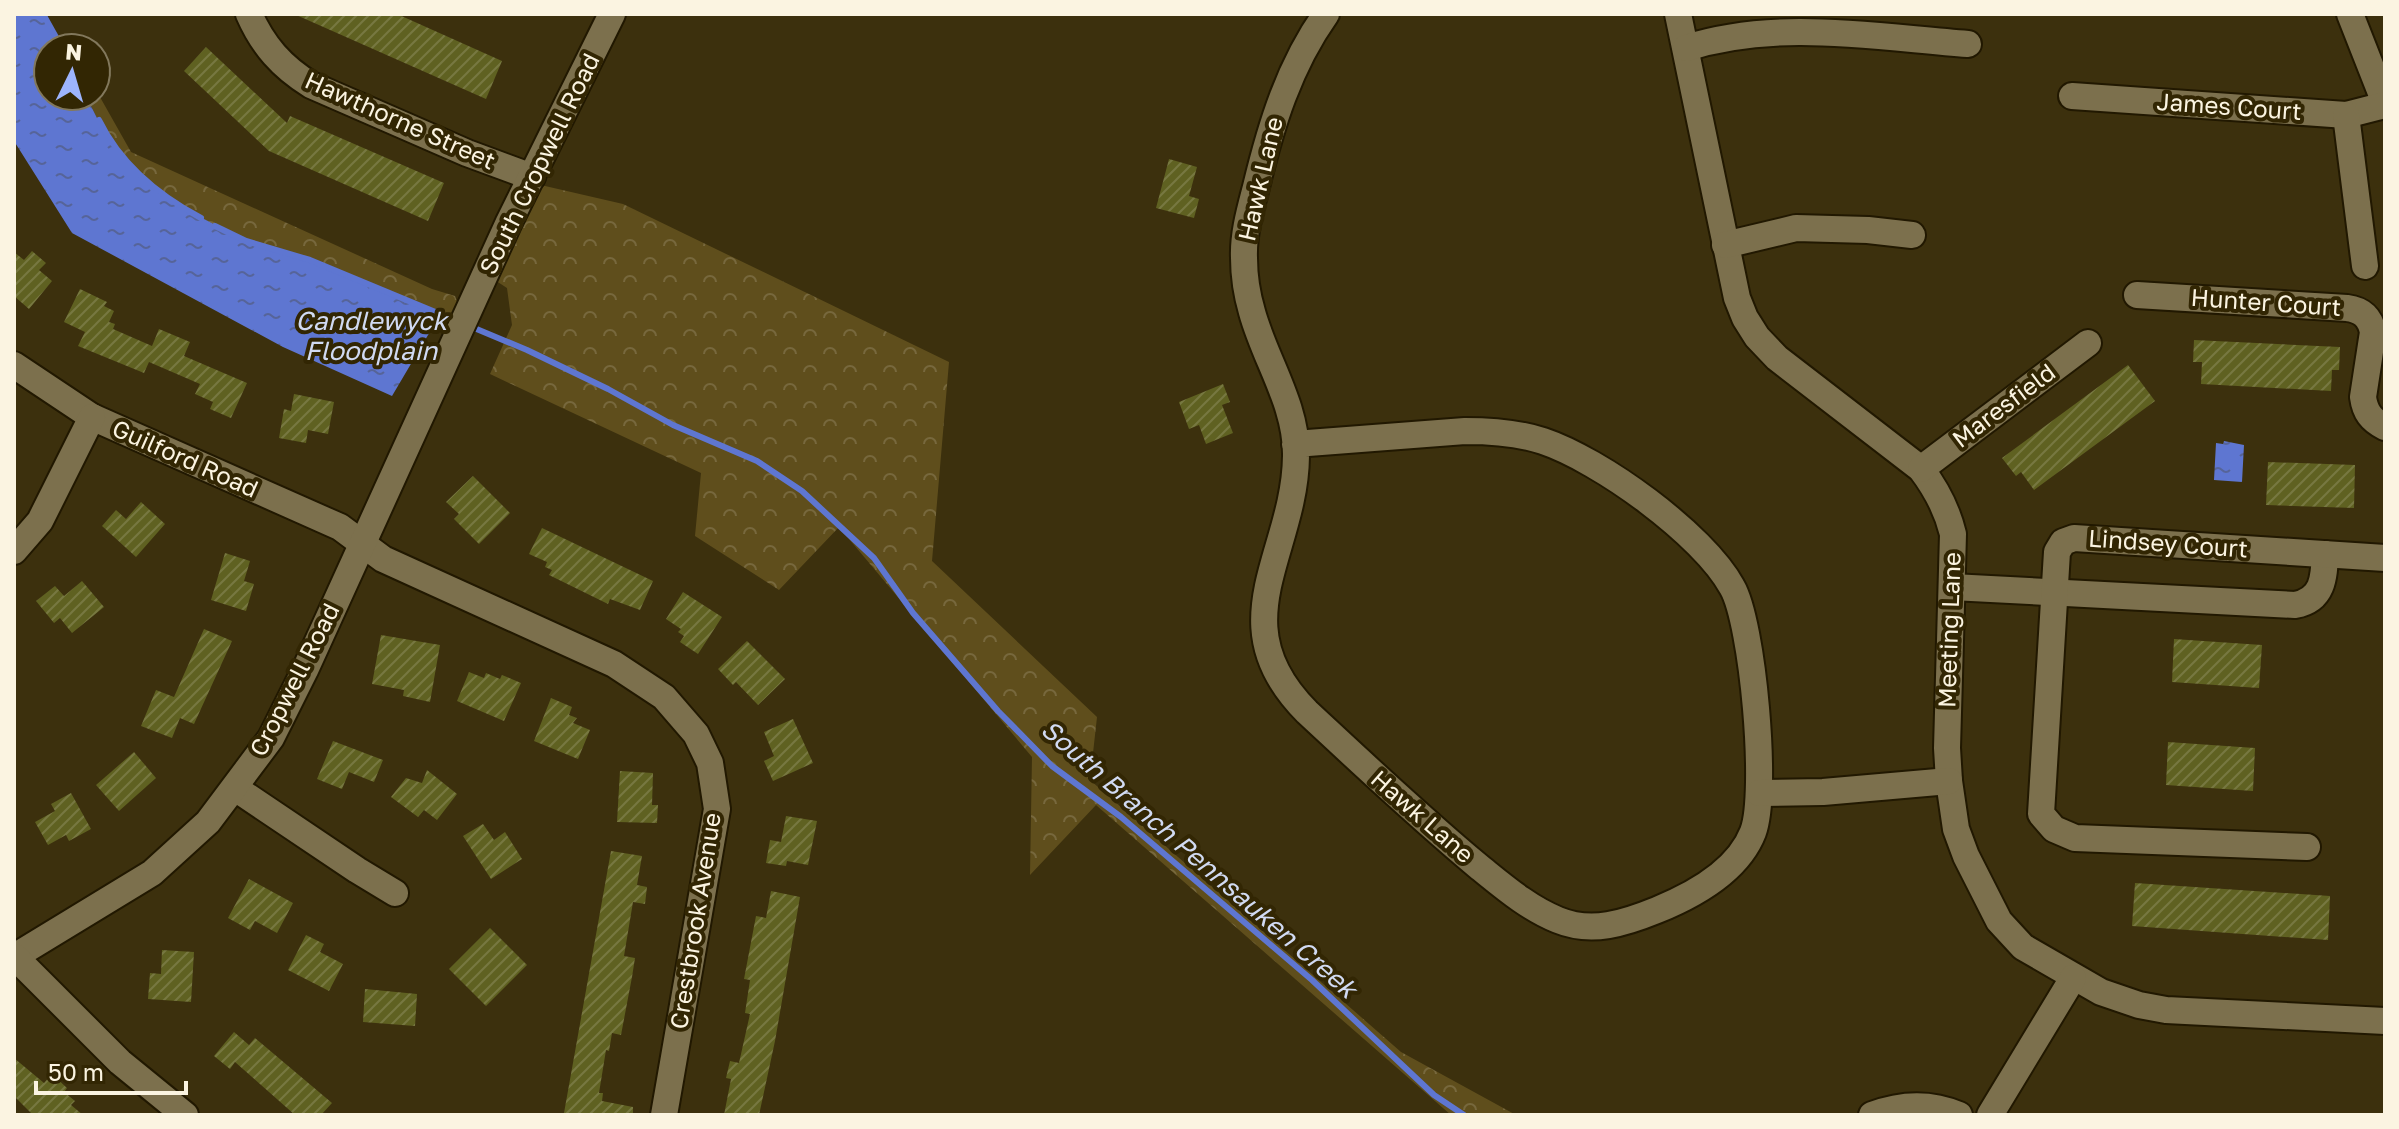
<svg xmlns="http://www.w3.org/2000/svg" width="2399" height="1129" viewBox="0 0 2399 1129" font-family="'Golos Text',sans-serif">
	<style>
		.forest { fill: url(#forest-crowns) }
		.water { fill: url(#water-ripples) }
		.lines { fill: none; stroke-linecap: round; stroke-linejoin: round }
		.stream { stroke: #5e76d1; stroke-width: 6 }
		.building { fill: url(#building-hatch) }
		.minor-casing { stroke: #211801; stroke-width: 30 }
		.minor { stroke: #7c704d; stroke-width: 26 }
		.labels { text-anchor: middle; stroke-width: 8; stroke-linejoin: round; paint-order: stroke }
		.street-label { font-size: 24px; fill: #fbf4e1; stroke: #322603 }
		.water-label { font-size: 26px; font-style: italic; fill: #d1daf2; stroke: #322603 }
	</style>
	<defs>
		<pattern id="forest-crowns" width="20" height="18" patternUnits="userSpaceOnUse" patternTransform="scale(2)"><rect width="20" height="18" fill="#5f4e1c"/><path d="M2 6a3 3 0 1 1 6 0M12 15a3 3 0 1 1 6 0" fill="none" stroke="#77683d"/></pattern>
		<pattern id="water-ripples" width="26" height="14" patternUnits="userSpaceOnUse" patternTransform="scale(2)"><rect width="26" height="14" fill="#5e76d1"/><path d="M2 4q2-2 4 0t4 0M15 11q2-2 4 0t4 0" fill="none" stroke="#566499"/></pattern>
		<pattern id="building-hatch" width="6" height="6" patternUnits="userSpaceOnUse" patternTransform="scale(2)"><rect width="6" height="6" fill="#5f6121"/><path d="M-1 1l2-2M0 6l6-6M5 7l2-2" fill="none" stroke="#777841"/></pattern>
	</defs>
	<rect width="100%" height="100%" fill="#3c300d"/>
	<g class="forest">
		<polygon points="96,90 131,152 432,289 455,296 465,324 310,260 246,241 184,209 132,169 102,128 86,96 96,96"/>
		<polygon points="532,183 623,204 949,362 932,561 1097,717 1090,780 1401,1052 1516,1115 1451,1115 1096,805 1030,875 1032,757 839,527 779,590 695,536 701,473 490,374 512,325 507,288 484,273"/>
	</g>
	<g class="water">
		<polygon points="14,14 43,14 62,48 48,48 48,96 86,96 102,128 132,169 185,209 246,241 310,260 339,274 441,313 392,396 283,347 72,233 14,141"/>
		<polygon points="2224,441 2244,445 2242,482 2214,480 2216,443 2223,444"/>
	</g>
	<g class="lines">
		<g class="stream">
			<polyline points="43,14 62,48"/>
			<path d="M99,120C121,165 158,195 201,218"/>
			<polyline points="215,226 246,241 310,260 457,321"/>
			<polyline points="467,325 527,350 608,389 673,425 757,461 802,491 874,558 913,613 998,711 1052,766 1121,817 1312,980 1434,1095 1464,1115"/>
		</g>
	</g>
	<g class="building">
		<polygon points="294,14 397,14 502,61 486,99"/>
		<polygon points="206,47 287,123 290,116 444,183 428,221 269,151 184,71"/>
		<polygon points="1169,159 1197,167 1189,196 1199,199 1194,218 1156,208"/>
		<polygon points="32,251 46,263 39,270 52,281 29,309 14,296 14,252 24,260"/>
		<polygon points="80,289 107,302 104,306 114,311 109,322 115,324 113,329 152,346 159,329 190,342 184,356 247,383 231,418 210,409 213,402 195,394 200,384 149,362 144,373 78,346 85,332 64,322"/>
		<polygon points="2194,340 2340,347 2339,370 2332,370 2331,391 2201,384 2202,362 2193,362"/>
		<polygon points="2128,365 2155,401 2034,490 2021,472 2016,476 2002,458"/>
		<polygon points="1223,384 1230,402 1222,405 1233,433 1206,444 1199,425 1189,429 1179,402"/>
		<polygon points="294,394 334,402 328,434 308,430 306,443 279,438 284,409 291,411"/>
		<polygon points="2268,462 2355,465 2354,508 2266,505"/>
		<polygon points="473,476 510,513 479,544 454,519 459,514 446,502"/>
		<polygon points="141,502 165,524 136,557 102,526 116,510 126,519"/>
		<polygon points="542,528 653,581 640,610 610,599 608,604 549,575 552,570 545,567 547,562 529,554"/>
		<polygon points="225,553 250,561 244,581 254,584 246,611 211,600"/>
		<polygon points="82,581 104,607 72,633 60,618 54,623 36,601 55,586 64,596"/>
		<polygon points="683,592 722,617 698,654 680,642 684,636 678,632 681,629 666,619"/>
		<polygon points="204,629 232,641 194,724 180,718 172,738 141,726 156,690 174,697"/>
		<polygon points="381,635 440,645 430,702 403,696 404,690 372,684"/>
		<polygon points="2174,639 2262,645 2259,688 2172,682"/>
		<polygon points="747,641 785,679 758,705 736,682 733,685 718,669"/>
		<polygon points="469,672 484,678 486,673 500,679 502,675 521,683 504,721 457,701"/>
		<polygon points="551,698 572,707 569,715 577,718 573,723 590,730 578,759 534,741"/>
		<polygon points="793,719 813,763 773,781 764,761 774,756 764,732"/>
		<polygon points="333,741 383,760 374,782 349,772 342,789 317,779"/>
		<polygon points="2168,742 2255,748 2253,791 2166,785"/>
		<polygon points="134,752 156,778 119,811 96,785"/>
		<polygon points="427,770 457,794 437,820 424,810 418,817 391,797 406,778 422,783"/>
		<polygon points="620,771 653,773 652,805 658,805 657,823 617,822"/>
		<polygon points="71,793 91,829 69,841 66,835 48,845 35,822 55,811 51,804"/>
		<polygon points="786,816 817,821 808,865 787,861 786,866 766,863 770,840 781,842"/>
		<polygon points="483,824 494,840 505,832 522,859 491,879 463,836"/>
		<polygon points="611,851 642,856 637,885 647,887 645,904 633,902 624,956 635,958 632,977 621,1035 612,1033 609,1051 606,1050 599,1093 603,1093 602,1101 633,1107 633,1115 577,1115 564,1113"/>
		<polygon points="249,879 293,903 277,933 255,921 250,930 228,918"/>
		<polygon points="2135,883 2330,896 2328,940 2132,926"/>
		<polygon points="771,891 800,897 775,1041 759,1115 724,1115 731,1079 726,1078 730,1061 739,1063 750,1014 745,1013 750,980 744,979 756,916 766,918"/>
		<polygon points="490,928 527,965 486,1006 449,969"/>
		<polygon points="306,935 324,944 320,952 343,964 329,991 288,970"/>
		<polygon points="162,950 194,952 191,1002 148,999 150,973 161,974"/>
		<polygon points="365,989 417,994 415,1026 363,1022"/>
		<polygon points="234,1032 249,1045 255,1038 332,1103 321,1115 295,1115 235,1062 230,1069 214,1056"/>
		<polygon points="14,1058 44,1083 52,1074 67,1088 64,1092 75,1101 71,1105 83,1115 33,1115 14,1096"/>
	</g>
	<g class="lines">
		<g class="minor-casing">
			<g id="minor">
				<path d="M249,14C263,46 282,67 311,85L467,153L532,177"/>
				<path d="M1678,14L1737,298L1745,318L1757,337L1777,358L1921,469C1937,490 1947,509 1953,534L1947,748L1949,781L1956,829L1966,856L1999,921L2023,947L2101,992L2139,1005L2166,1010L2385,1021"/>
				<polyline points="2350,14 2385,103"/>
				<path d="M1686,48C1777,19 1874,37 1968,44"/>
				<polyline points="2072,96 2346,115 2385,105"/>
				<polyline points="2346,115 2365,266"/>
				<polyline points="1725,245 1796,228 1868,230 1912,235"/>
				<path d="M2137,295L2347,308C2362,310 2370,317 2373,332L2363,397C2365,412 2371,420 2385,427"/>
				<polyline points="14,365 92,417 340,527 383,559 614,664 664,697 696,734 710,763 717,809 664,1115"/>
				<path d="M1295,444L1465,431C1491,431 1519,433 1543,441C1600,460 1703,534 1732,587C1753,623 1768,793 1753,832C1738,871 1694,895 1657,910C1625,923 1592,934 1558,920C1528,908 1503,886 1478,866C1419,817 1363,764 1307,712C1218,623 1295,554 1296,456C1297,405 1265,360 1252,312C1247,295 1244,276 1244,258C1243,234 1250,210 1256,187C1271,125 1289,66 1326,14"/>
				<polyline points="1921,469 2088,343"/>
				<polyline points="14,551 40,521 92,417"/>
				<path d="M1952,587L2295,605C2323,600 2324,578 2325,554"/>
				<polyline points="235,788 357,870 395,893"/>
				<polyline points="1759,793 1823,792 1949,781"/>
				<polyline points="2307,847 2075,838 2054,829 2041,814 2057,552 2063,542 2074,538 2385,558"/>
				<polyline points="14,957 152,873 208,822 271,738 305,670 509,222 612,14"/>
				<polyline points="15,957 120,1062 185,1115"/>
				<path d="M1872,1115C1901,1104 1931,1103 1959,1115"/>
				<polyline points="1990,1115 2073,978"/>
			</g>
		</g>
		<use href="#minor" class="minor"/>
	</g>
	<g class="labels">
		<g class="street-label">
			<text transform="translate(2229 107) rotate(4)" y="8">James Court</text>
			<text transform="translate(400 121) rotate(24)" y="8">Hawthorne Street</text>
			<text transform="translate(540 164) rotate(-64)" y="8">South Cropwell Road</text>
			<text transform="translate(1261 179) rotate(-77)" y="8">Hawk Lane</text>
			<text transform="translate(2266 303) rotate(4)" y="8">Hunter Court</text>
			<text transform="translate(2004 406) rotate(-37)" y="8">Maresfield</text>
			<text transform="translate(185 459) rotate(24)" y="8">Guilford Road</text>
			<text transform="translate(2168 544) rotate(4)" y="8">Lindsey Court</text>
			<text transform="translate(1950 630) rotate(-88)" y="8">Meeting Lane</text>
			<text transform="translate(295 680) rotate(-63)" y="8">Cropwell Road</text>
			<text transform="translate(1422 817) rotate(41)" y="8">Hawk Lane</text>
			<text transform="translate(696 921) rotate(-81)" y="8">Crestbrook Avenue</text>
		</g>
		<g class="water-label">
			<text x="371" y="330">Candlewyck<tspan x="371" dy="30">Floodplain</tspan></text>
			<text transform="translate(1199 859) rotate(41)" y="9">South Branch Pennsauken Creek</text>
		</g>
	</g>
	<rect width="2399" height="1129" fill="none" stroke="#fbf4e1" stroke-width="32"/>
	<g transform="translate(72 72) rotate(5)"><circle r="38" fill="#322603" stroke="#82785c" stroke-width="2"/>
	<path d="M0-6L14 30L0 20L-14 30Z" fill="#9db4fd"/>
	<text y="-12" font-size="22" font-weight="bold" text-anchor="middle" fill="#fbf4e1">N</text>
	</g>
	<path d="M36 1081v12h150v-12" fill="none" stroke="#fbf4e1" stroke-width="4"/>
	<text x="48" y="1081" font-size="24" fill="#fbf4e1" stroke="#322603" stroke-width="6" paint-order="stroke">50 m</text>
</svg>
